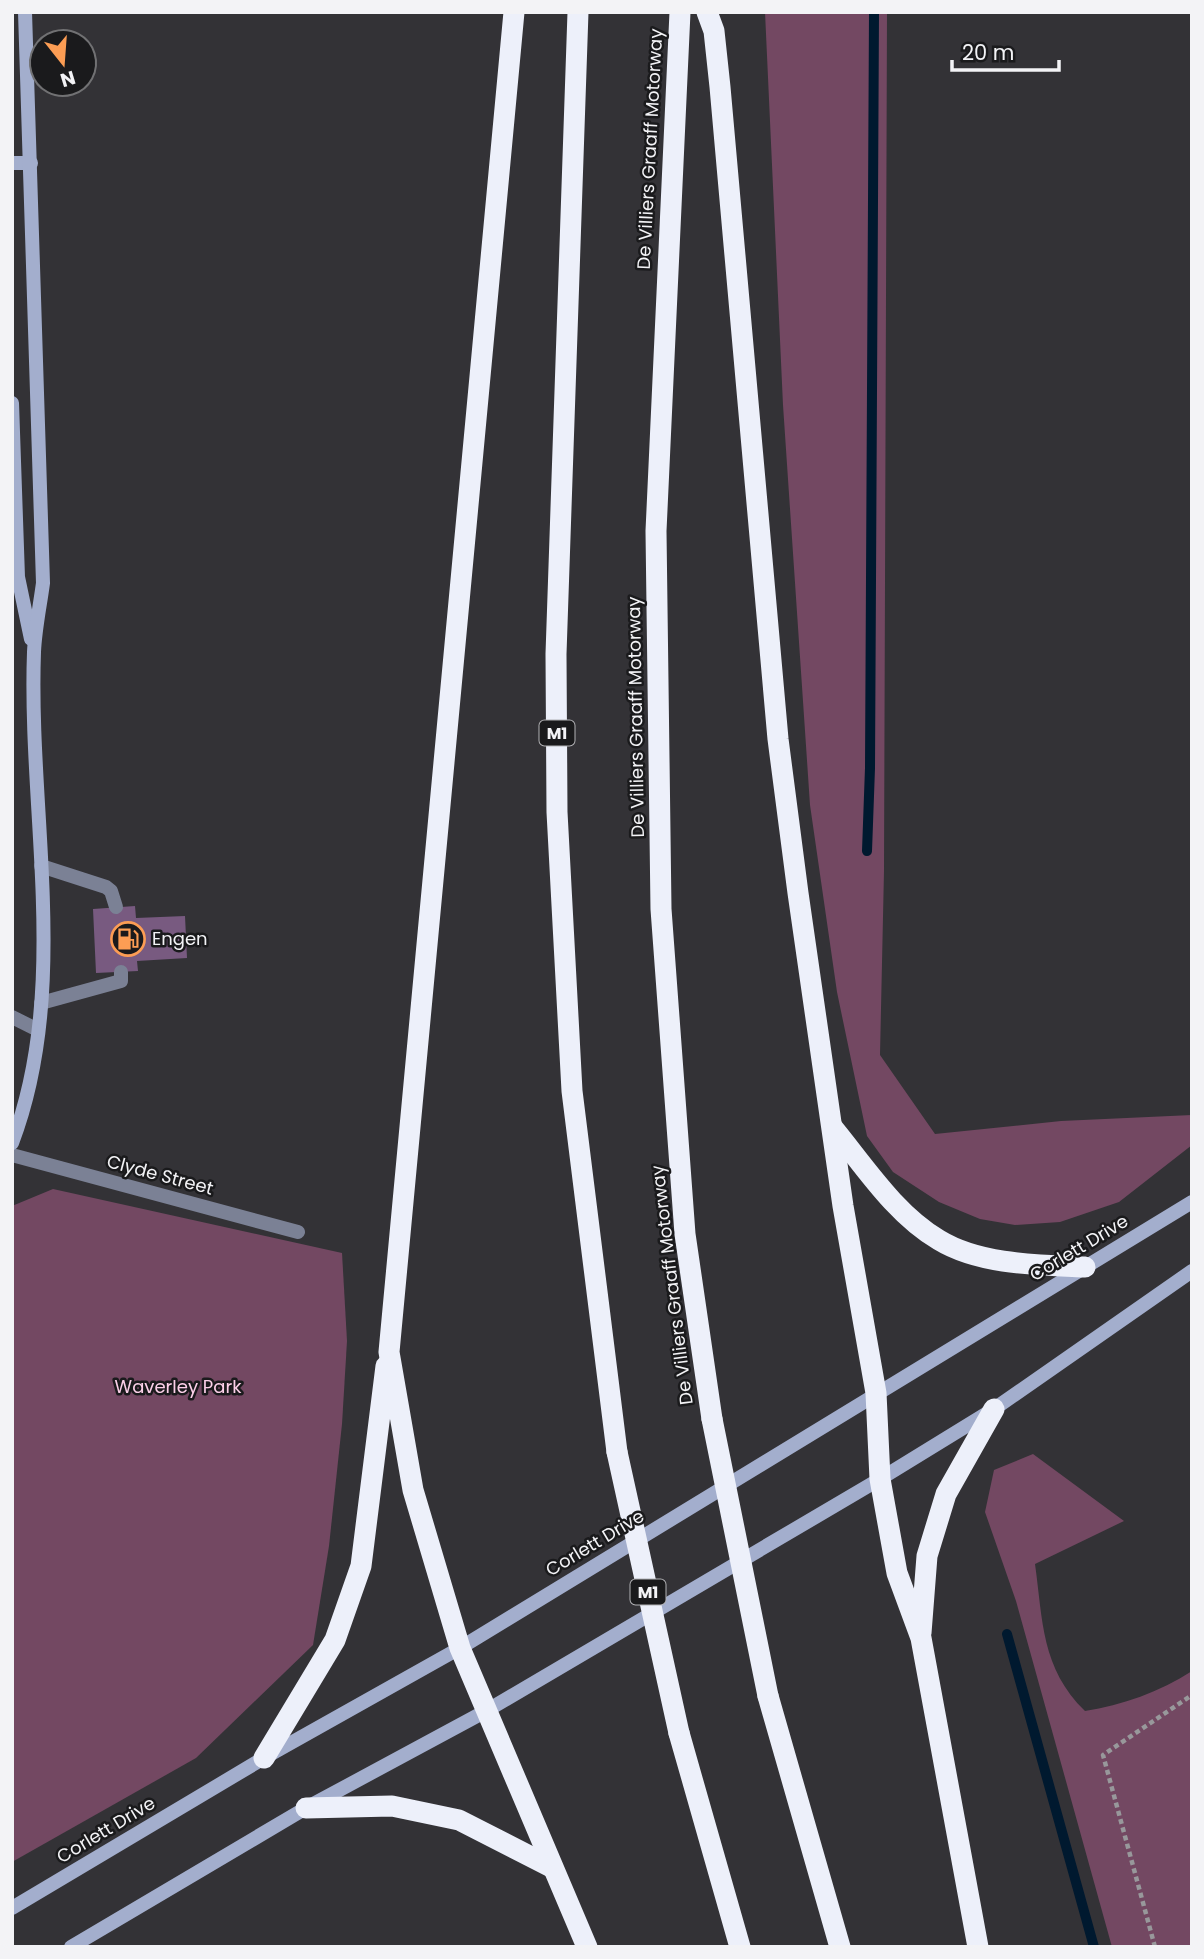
<svg xmlns="http://www.w3.org/2000/svg" width="1204" height="1959" viewBox="0 0 1204 1959" font-family="Poppins,sans-serif">
	<style>
		.green { fill: #734862 }
		.lines { fill: none; stroke-linecap: round; stroke-linejoin: round }
		.stream { stroke: #00192f; stroke-width: 10 }
		.building { fill: #785a80 }
		.path { stroke: #98989b; stroke-width: 4.5; stroke-dasharray: 5 3.5; stroke-linecap: butt }
		.lane { stroke: #7b8195; stroke-width: 14 }
		.street { stroke: #7b8195; stroke-width: 14 }
		.secondary { stroke: #a3aecd; stroke-width: 14 }
		.highway { stroke: #edf0fa; stroke-width: 21 }
		.highway-bridge { stroke: #edf0fa; stroke-width: 21 }
		.labels { text-anchor: middle; stroke-width: 5; stroke-linejoin: round; paint-order: stroke }
		.shield { fill: #1a1a1c; stroke: #b2b2b5; stroke-width: 2 }
		.shield-label { font-size: 16px; font-weight: bold; fill: #f3f3f6 }
		.street-label { font-size: 18px; fill: #f3f3f6; stroke: #1a1a1c }
		.poi-label { font-size: 18px; fill: #f3f3f6; stroke: #1a1a1c; text-anchor: start }
		.park-label { font-size: 18px; fill: #fcd0e9; stroke: #1a1a1c }
	</style>
	<rect width="100%" height="100%" fill="#333236"/>
	<g class="green">
		<polygon points="765,12 887,12 884,871 880,1055 935,1134 1061,1121 1192,1115 1192,1145 1119,1202 1060,1222 1015,1225 980,1219 939,1202 893,1172 867,1136 837,992 810,805 783,405"/>
		<polygon points="53,1189 342,1253 347,1341 342,1424 329,1546 313,1645 196,1758 12,1862 12,1206"/>
		<path d="M1033,1454L1124,1521L1035,1564C1043,1621 1041,1668 1085,1711C1122,1705 1160,1692 1192,1671V1947H1112L1016,1601L985,1512L994,1470Z"/>
	</g>
	<g class="lines">
		<g class="stream">
			<polyline points="867,851 870,768 874,12"/>
			<polyline points="1007,1634 1094,1947"/>
		</g>
	</g>
	<polygon class="building" points="135,906 136,918 185,916 187,958 137,961 138,971 96,973 93,909"/>
	<g class="lines">
		<polyline class="path" points="1155,1947 1103,1755 1192,1695"/>
		<g class="lane">
			<polyline points="41,866 106,887 111,891 116,907"/>
			<polyline points="41,1003 121,981 121,972"/>
			<polyline points="12,1155 298,1232"/>
		</g>
		<polyline class="street" points="12,1017 38,1030"/>
		<g class="secondary">
			<polyline points="12,163 31,163"/>
			<polyline points="12,403 18,577 31,639"/>
			<path d="M12,1143C71,988 28,813 34,652C35,629 40,606 43,583L25,12"/>
			<polyline points="12,1908 264,1758 460,1648 1192,1202"/>
			<polyline points="71,1947 306,1808 486,1711 880,1479 994,1409 1192,1271"/>
		</g>
		<g class="highway">
			<polyline points="514,12 389,1352 413,1490 460,1648 587,1947"/>
			<polyline points="578,12 556,654 557,812 572,1091 617,1452"/>
			<polyline points="680,12 656,531 661,909 685,1234 712,1419"/>
			<polyline points="707,12 714,31 720,87 778,739 798,893 843,1206 876,1393 880,1479 897,1573 921,1638 978,1947"/>
			<path d="M833,1128C865,1167 895,1214 939,1240C980,1265 1039,1265 1085,1267"/>
			<polyline points="921,1633 927,1556 946,1494 994,1409"/>
			<polyline points="768,1696 840,1947"/>
			<polyline points="679,1733 740,1947"/>
			<polyline points="264,1758 335,1640 361,1566 386,1366"/>
			<polyline points="306,1808 392,1806 459,1820 551,1867"/>
		</g>
		<g class="highway-bridge">
			<polyline points="712,1419 768,1696"/>
			<polyline points="617,1452 679,1733"/>
		</g>
	</g>
	<defs>
		<g id="fuel-ring" transform="scale(1.75)"><circle r="9.5" fill="#1a1a1c" stroke="#fc9d54" stroke-width="1.5"/><path d="M-5.5-6h7V0h2V4h1.3V-2.5L3-4.5l.8-.8L6-3V5H2.5V1h-1V6h-7ZM-4.2-4.7v3.2H.2V-4.7Z" fill="#fc9d54"/></g>
	</defs>
	<g fill-rule="evenodd">
		<use href="#fuel-ring" x="128" y="939"/>
	</g>
	<g class="labels">
		<g class="shield">
			<rect x="539.5" y="720.5" width="35" height="25" rx="5"/>
			<rect x="630.5" y="1579.5" width="35" height="25" rx="5"/>
		</g>
		<g class="shield-label">
			<text x="557" y="739">M1</text>
			<text x="648" y="1598">M1</text>
		</g>
		<g class="street-label">
			<text transform="translate(650 149) rotate(-87)" y="6">De Villiers Graaff Motorway</text>
			<text transform="translate(636 717) rotate(-91)" y="6">De Villiers Graaff Motorway</text>
			<text transform="translate(160 1175) rotate(15)" y="6">Clyde Street</text>
			<text transform="translate(1079 1248) rotate(-31)" y="6">Corlett Drive</text>
			<text transform="translate(672 1285) rotate(-97)" y="6">De Villiers Graaff Motorway</text>
			<text transform="translate(595 1543) rotate(-31)" y="6">Corlett Drive</text>
			<text transform="translate(106 1830) rotate(-31)" y="6">Corlett Drive</text>
		</g>
		<g class="poi-label">
			<text x="152" y="945">Engen</text>
		</g>
		<g class="park-label">
			<text x="178" y="1393">Waverley Park</text>
		</g>
	</g>
	<rect width="1204" height="1959" fill="none" stroke="#f3f3f6" stroke-width="28"/>
	<g transform="translate(63 63) rotate(163)"><circle r="33" fill="#1a1a1c" stroke="#717173" stroke-width="2"/>
	<path d="M0-5L12 26L0 18L-12 26Z" fill="#fc9d54"/>
	<text y="-10" font-size="19" font-weight="bold" text-anchor="middle" fill="#f3f3f6">N</text>
	</g>
	<path d="M952 60v10h107v-10" fill="none" stroke="#f3f3f6" stroke-width="3.5"/>
	<text x="962" y="60" font-size="21" fill="#f3f3f6" stroke="#1a1a1c" stroke-width="5" paint-order="stroke">20 m</text>
</svg>
